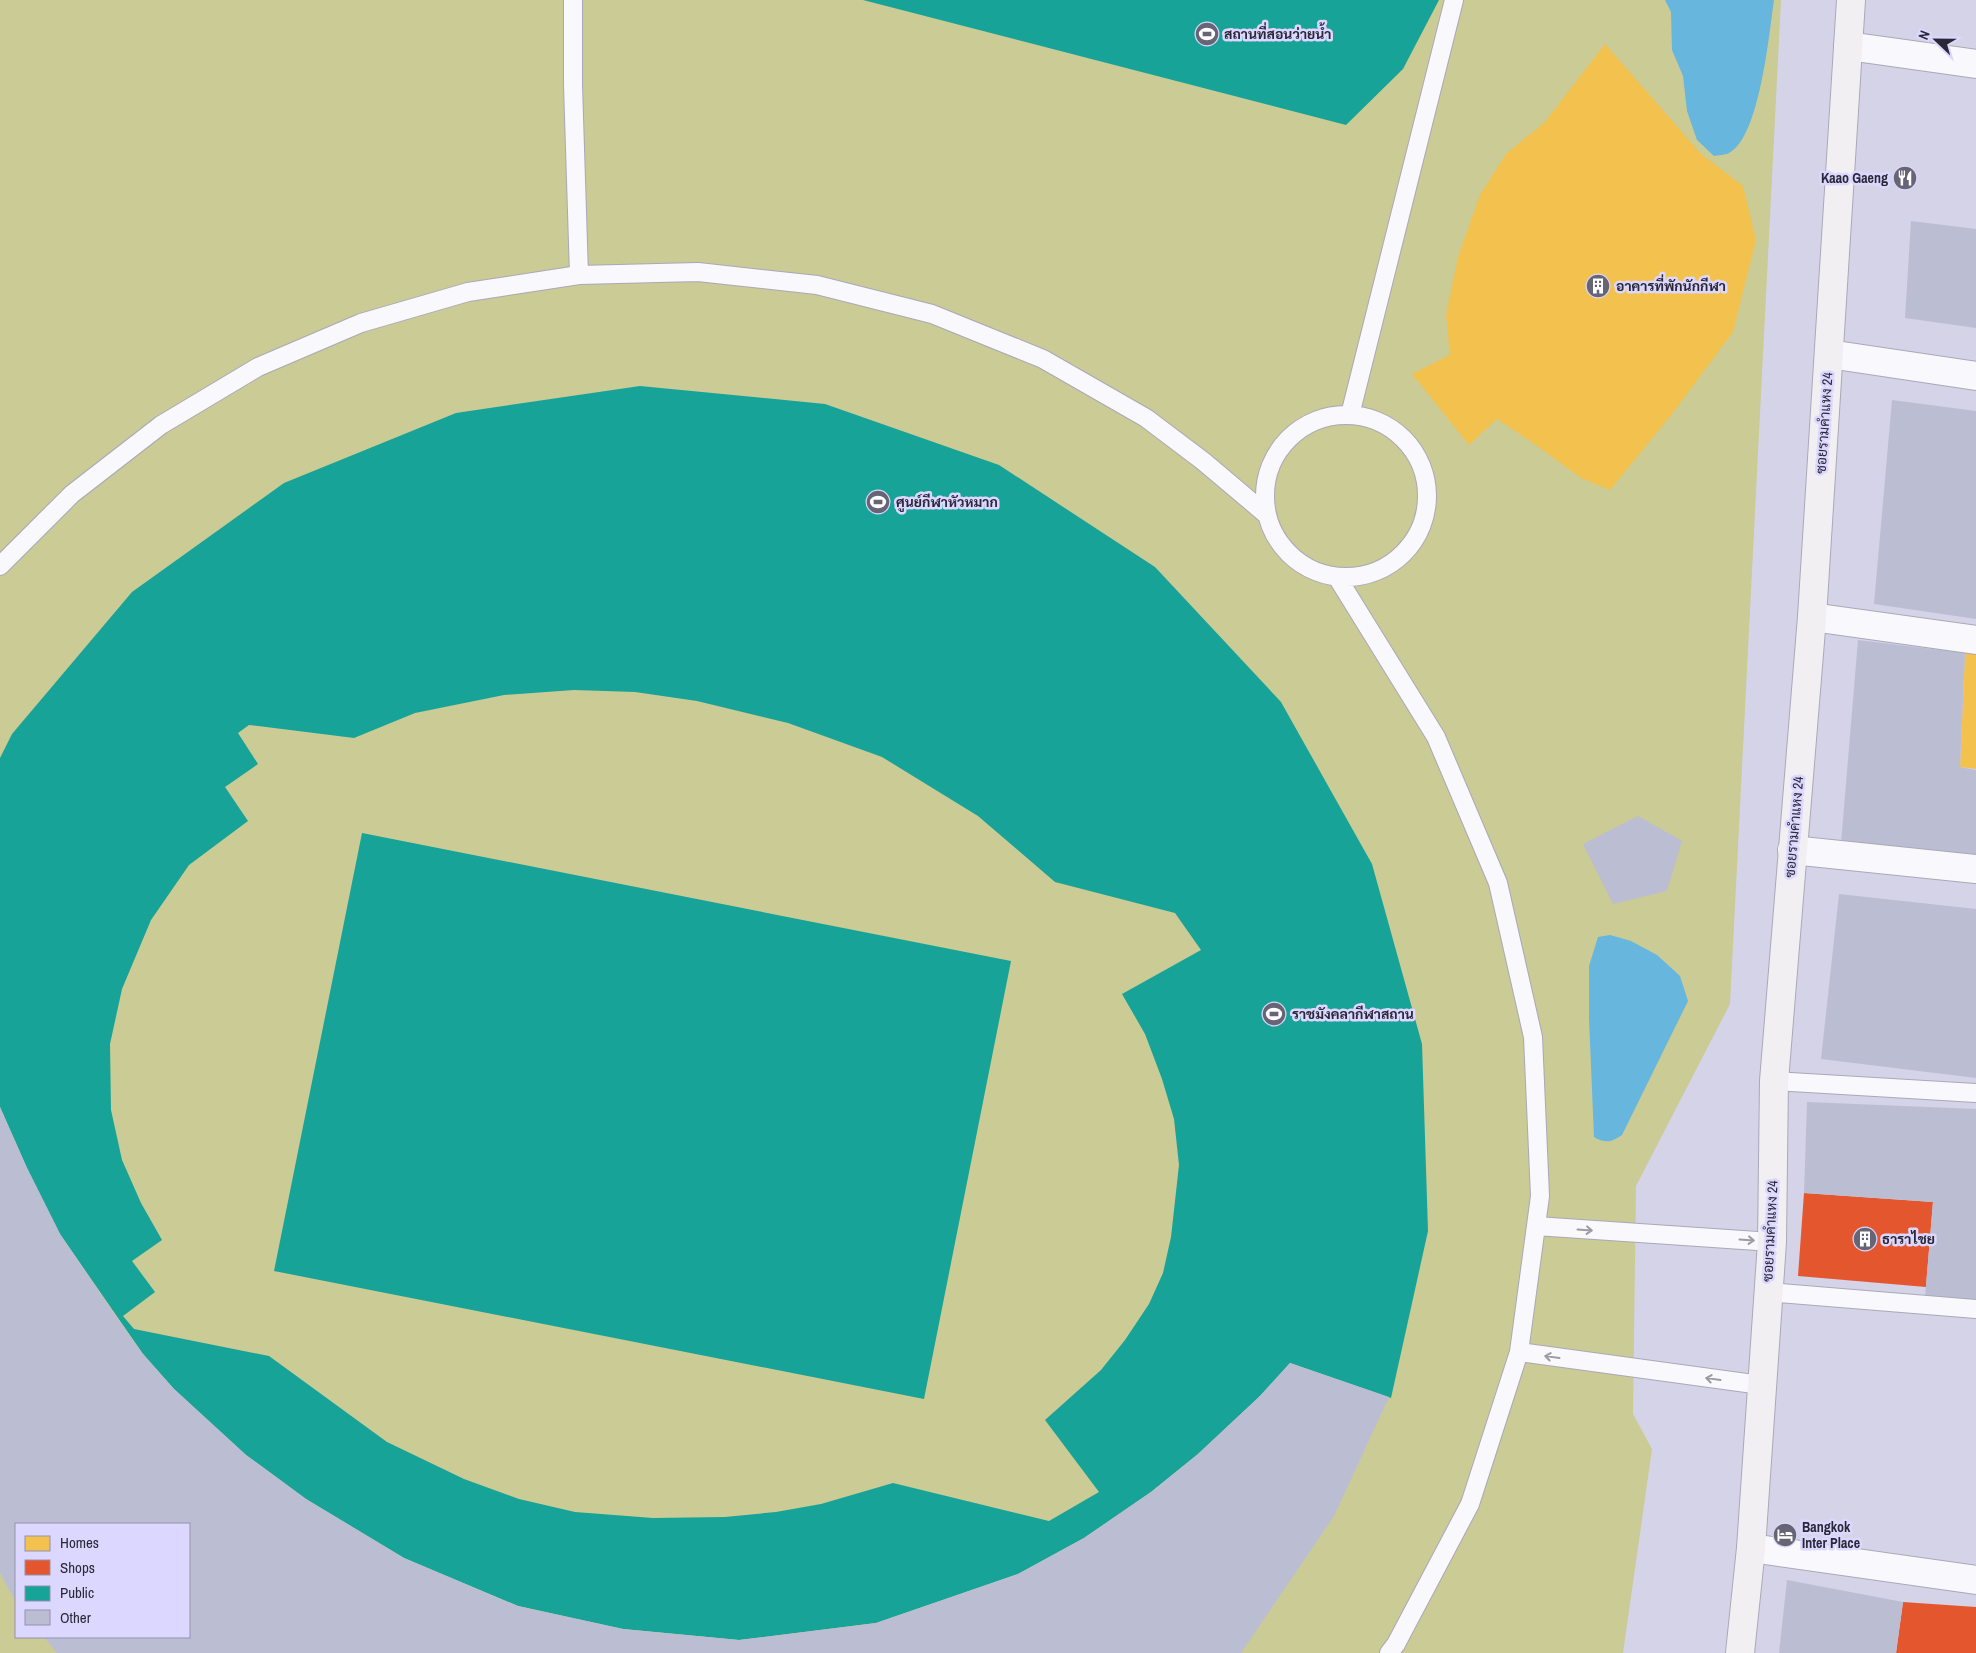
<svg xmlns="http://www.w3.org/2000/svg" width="1976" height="1653" font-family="'Archivo Narrow',Sarabun,sans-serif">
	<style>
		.green { fill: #cacb95; fill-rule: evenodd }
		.water { fill: #66b6de }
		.homes { fill: #f2c14e }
		.shops { fill: #e4572e }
		.public { fill: #17a398; fill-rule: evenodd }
		.building { fill: #bbbed2 }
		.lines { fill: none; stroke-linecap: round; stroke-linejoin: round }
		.service-casing { stroke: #aaa8b8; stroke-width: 20 }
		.minor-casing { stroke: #aaa8b8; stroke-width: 30 }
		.secondary-casing { stroke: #aaa8b8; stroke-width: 30 }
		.service { stroke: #f9f8fc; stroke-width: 18 }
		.minor { stroke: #f9f8fc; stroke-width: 28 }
		.secondary { stroke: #f2eff3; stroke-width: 28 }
		.oneway { stroke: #9c9aa3 }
		.labels { text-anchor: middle; stroke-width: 5; stroke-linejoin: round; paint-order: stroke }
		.poi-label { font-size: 14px; font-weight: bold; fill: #2a2837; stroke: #dcd7fe; text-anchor: start }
		.street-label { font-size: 14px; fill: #2a2837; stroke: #dcd7fe }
	</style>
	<rect width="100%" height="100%" fill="#d5d3e8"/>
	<!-- green -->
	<path class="green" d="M0,0H1781L1730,1004L1636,1186L1633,1414L1652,1449L1623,1653H0ZM16,1524H189V1637H16Z"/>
	<!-- water -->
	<path class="water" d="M1665,0H1774C1769,33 1760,137 1729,153C1725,155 1718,155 1714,156L1697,140L1687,111L1683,76L1672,50L1671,12Z
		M1610,935L1631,941L1657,955L1680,976L1688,1001L1622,1135C1611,1142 1606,1144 1594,1137L1589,1018V966L1598,937Z"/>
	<!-- homes -->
	<path class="homes" d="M1605,44L1701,154L1743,186L1756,240L1733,332L1672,414L1610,490L1581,478L1536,445L1497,419L1469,445L1412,374L1450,355L1446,315L1458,257L1480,195L1506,154L1545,122Z
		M1965,653L1976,654V769L1960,767Z"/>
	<!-- shops -->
	<path class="shops" d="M1804,1193L1933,1202L1926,1287L1798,1276Z
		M1903,1602L1976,1607V1653H1896Z"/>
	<!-- public -->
	<path class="public" d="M863,0H1439L1403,69L1346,125Z
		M640,386L825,404L999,465L1155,567L1281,702L1372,864L1422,1044L1428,1231L1391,1398L1290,1363L1260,1396L1198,1454L1151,1492L1084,1538L1018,1574L876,1623L739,1640L623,1629L518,1606L404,1558L306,1499L246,1455L174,1389L143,1354L60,1234L27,1168L0,1107V758L12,734L132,592L284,483L456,413ZM574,690L635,692L697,701L788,723L882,757L978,816L1055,882L1175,913L1201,950L1122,994L1145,1034L1162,1079L1174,1119L1179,1165L1171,1237L1163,1273L1149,1304L1125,1340L1101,1370L1045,1420L1099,1492L1049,1521L893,1483L821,1504L776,1512L725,1517L653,1518L575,1512L519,1499L464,1479L387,1442L269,1356L134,1329L123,1316L155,1292L132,1261L162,1240L141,1203L122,1160L111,1110L110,1044L122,989L151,920L189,865L248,821L225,787L258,764L238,733L249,725L354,738L415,713L504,695Z
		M362,833L1011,961L924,1399L274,1271Z"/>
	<!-- building -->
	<path class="building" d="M1911,221L1976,229V328L1905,318Z
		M1892,400L1976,411V619L1874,604Z
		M1858,640L1965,653L1960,767L1976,770V857L1841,843Z
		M1638,816L1682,841L1667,891L1613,904L1583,844Z
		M1839,894L1976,909V1078L1821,1059Z
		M1807,1102L1976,1109V1301L1925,1297L1933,1202L1804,1193Z
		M0,1107L27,1168L60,1234L115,1315L143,1354L174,1389L246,1455L306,1499L404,1558L518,1606L623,1629L739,1640L876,1623L1018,1574L1084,1538L1151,1492L1198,1454L1260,1396L1290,1363L1389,1397L1334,1516L1241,1653H57L44,1637H189V1524H16V1602L0,1573Z
		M1787,1580L1903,1602L1896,1653H1779Z"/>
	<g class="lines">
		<!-- service casing -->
		<g class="service-casing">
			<path id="service" d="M573,0V85L579,275
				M1265 496a81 81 0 1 1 162 0a81 81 0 1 1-162 0Z
				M1350,415L1454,0
				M0,566L72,494L161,425L258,367L361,323L468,292L579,275L698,272L817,285L932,314L1043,359L1146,418L1203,461L1267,515
				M1337,577L1436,737L1498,883L1533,1037L1540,1196L1519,1352L1470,1504L1396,1644L1389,1653
				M1774,1081L1976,1093
				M1536,1226L1772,1242
				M1767,1292L1976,1309
				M1519,1352L1761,1385"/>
		</g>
		<!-- minor casing -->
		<g class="minor-casing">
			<path id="minor" d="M1848,46L1976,64
				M1829,354L1976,376
				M1812,617L1976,640
				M1792,850L1976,869
				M1751,1548L1976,1580"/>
		</g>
		<!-- secondary casing -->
		<g class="secondary-casing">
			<path id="secondary" d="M1740,1653L1751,1548L1772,1242L1774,1081L1812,617L1851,0"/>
		</g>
		<!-- service -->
		<use href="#service" class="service"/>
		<!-- minor -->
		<use href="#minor" class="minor"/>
		<!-- secondary -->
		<use href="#secondary" class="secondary"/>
	</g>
	<!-- one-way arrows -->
	<defs><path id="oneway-shaft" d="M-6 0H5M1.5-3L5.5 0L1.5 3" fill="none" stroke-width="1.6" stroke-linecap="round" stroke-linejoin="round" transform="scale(1.25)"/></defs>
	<g class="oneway">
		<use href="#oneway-shaft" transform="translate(1585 1230) rotate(4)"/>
		<use href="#oneway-shaft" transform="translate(1747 1240) rotate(4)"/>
		<use href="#oneway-shaft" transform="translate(1552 1357) rotate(-172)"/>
		<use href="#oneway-shaft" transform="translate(1713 1379) rotate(-172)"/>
	</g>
	<!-- icons -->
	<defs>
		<g id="stadium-disc" transform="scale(1.25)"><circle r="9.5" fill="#666475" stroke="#dcd7fe"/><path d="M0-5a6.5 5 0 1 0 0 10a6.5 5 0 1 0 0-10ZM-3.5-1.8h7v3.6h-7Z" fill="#fff"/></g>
		<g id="restaurant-disc" transform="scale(1.25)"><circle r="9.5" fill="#666475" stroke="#dcd7fe"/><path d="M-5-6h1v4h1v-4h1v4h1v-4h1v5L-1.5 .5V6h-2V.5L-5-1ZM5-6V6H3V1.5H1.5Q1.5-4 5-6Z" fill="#fff"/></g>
		<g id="building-disc" transform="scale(1.25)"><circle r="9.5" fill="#666475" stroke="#dcd7fe"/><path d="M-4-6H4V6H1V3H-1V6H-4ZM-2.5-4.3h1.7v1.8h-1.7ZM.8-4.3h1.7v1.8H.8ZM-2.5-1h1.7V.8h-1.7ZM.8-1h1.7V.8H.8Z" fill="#fff"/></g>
		<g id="hotel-disc" transform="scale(1.25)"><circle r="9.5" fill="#666475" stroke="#dcd7fe"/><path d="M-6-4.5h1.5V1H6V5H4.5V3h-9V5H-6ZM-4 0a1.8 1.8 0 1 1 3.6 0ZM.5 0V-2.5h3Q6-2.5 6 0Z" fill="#fff"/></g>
	</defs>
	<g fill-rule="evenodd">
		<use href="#stadium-disc" x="1207" y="34"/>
		<use href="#restaurant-disc" x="1905" y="178"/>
		<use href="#building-disc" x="1598" y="286"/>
		<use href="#stadium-disc" x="878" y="502"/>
		<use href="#stadium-disc" x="1274" y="1014"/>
		<use href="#building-disc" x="1865" y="1239"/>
		<use href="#hotel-disc" x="1785" y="1535"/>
	</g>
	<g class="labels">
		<!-- poi labels -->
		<g class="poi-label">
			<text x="1224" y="39">สถานที่สอนว่ายน้ำ</text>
			<text x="1888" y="183" text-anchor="end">Kaao Gaeng</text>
			<text x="1616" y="291">อาคารที่พักนักกีฬา</text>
			<text x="896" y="507">ศูนย์กีฬาหัวหมาก</text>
			<text x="1292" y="1019">ราชมังคลากีฬาสถาน</text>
			<text x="1882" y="1244">ธาราไชย</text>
			<text x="1802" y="1532">Bangkok<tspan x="1802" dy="16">Inter Place</tspan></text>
		</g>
		<!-- street labels -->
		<g class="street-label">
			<text transform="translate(1824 423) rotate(-86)" y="5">ซอยรามคำแหง 24</text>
			<text transform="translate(1794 827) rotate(-85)" y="5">ซอยรามคำแหง 24</text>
			<text transform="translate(1770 1231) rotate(-87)" y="5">ซอยรามคำแหง 24</text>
		</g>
	</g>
	<!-- legend -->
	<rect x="15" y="1523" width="175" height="115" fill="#dcd7fe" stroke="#9591ae"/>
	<rect x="25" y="1536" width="25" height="15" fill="#f2c14e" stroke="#9591ae"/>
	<text x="60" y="1548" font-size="15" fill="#2a2837">Homes</text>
	<rect x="25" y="1560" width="25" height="15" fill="#e4572e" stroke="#9591ae"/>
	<text x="60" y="1573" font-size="15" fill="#2a2837">Shops</text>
	<rect x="25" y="1586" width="25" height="15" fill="#17a398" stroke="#9591ae"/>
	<text x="60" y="1598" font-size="15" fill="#2a2837">Public</text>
	<rect x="25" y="1610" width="25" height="15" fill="#bbbed2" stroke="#9591ae"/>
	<text x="60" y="1623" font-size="15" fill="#2a2837">Other</text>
	<!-- north arrow -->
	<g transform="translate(1936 40) rotate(292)" stroke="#dcd7fe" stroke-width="4" paint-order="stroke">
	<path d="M0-4L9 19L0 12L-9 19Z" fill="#2a2837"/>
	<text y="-8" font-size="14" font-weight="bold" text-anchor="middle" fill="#2a2837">N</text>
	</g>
</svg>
